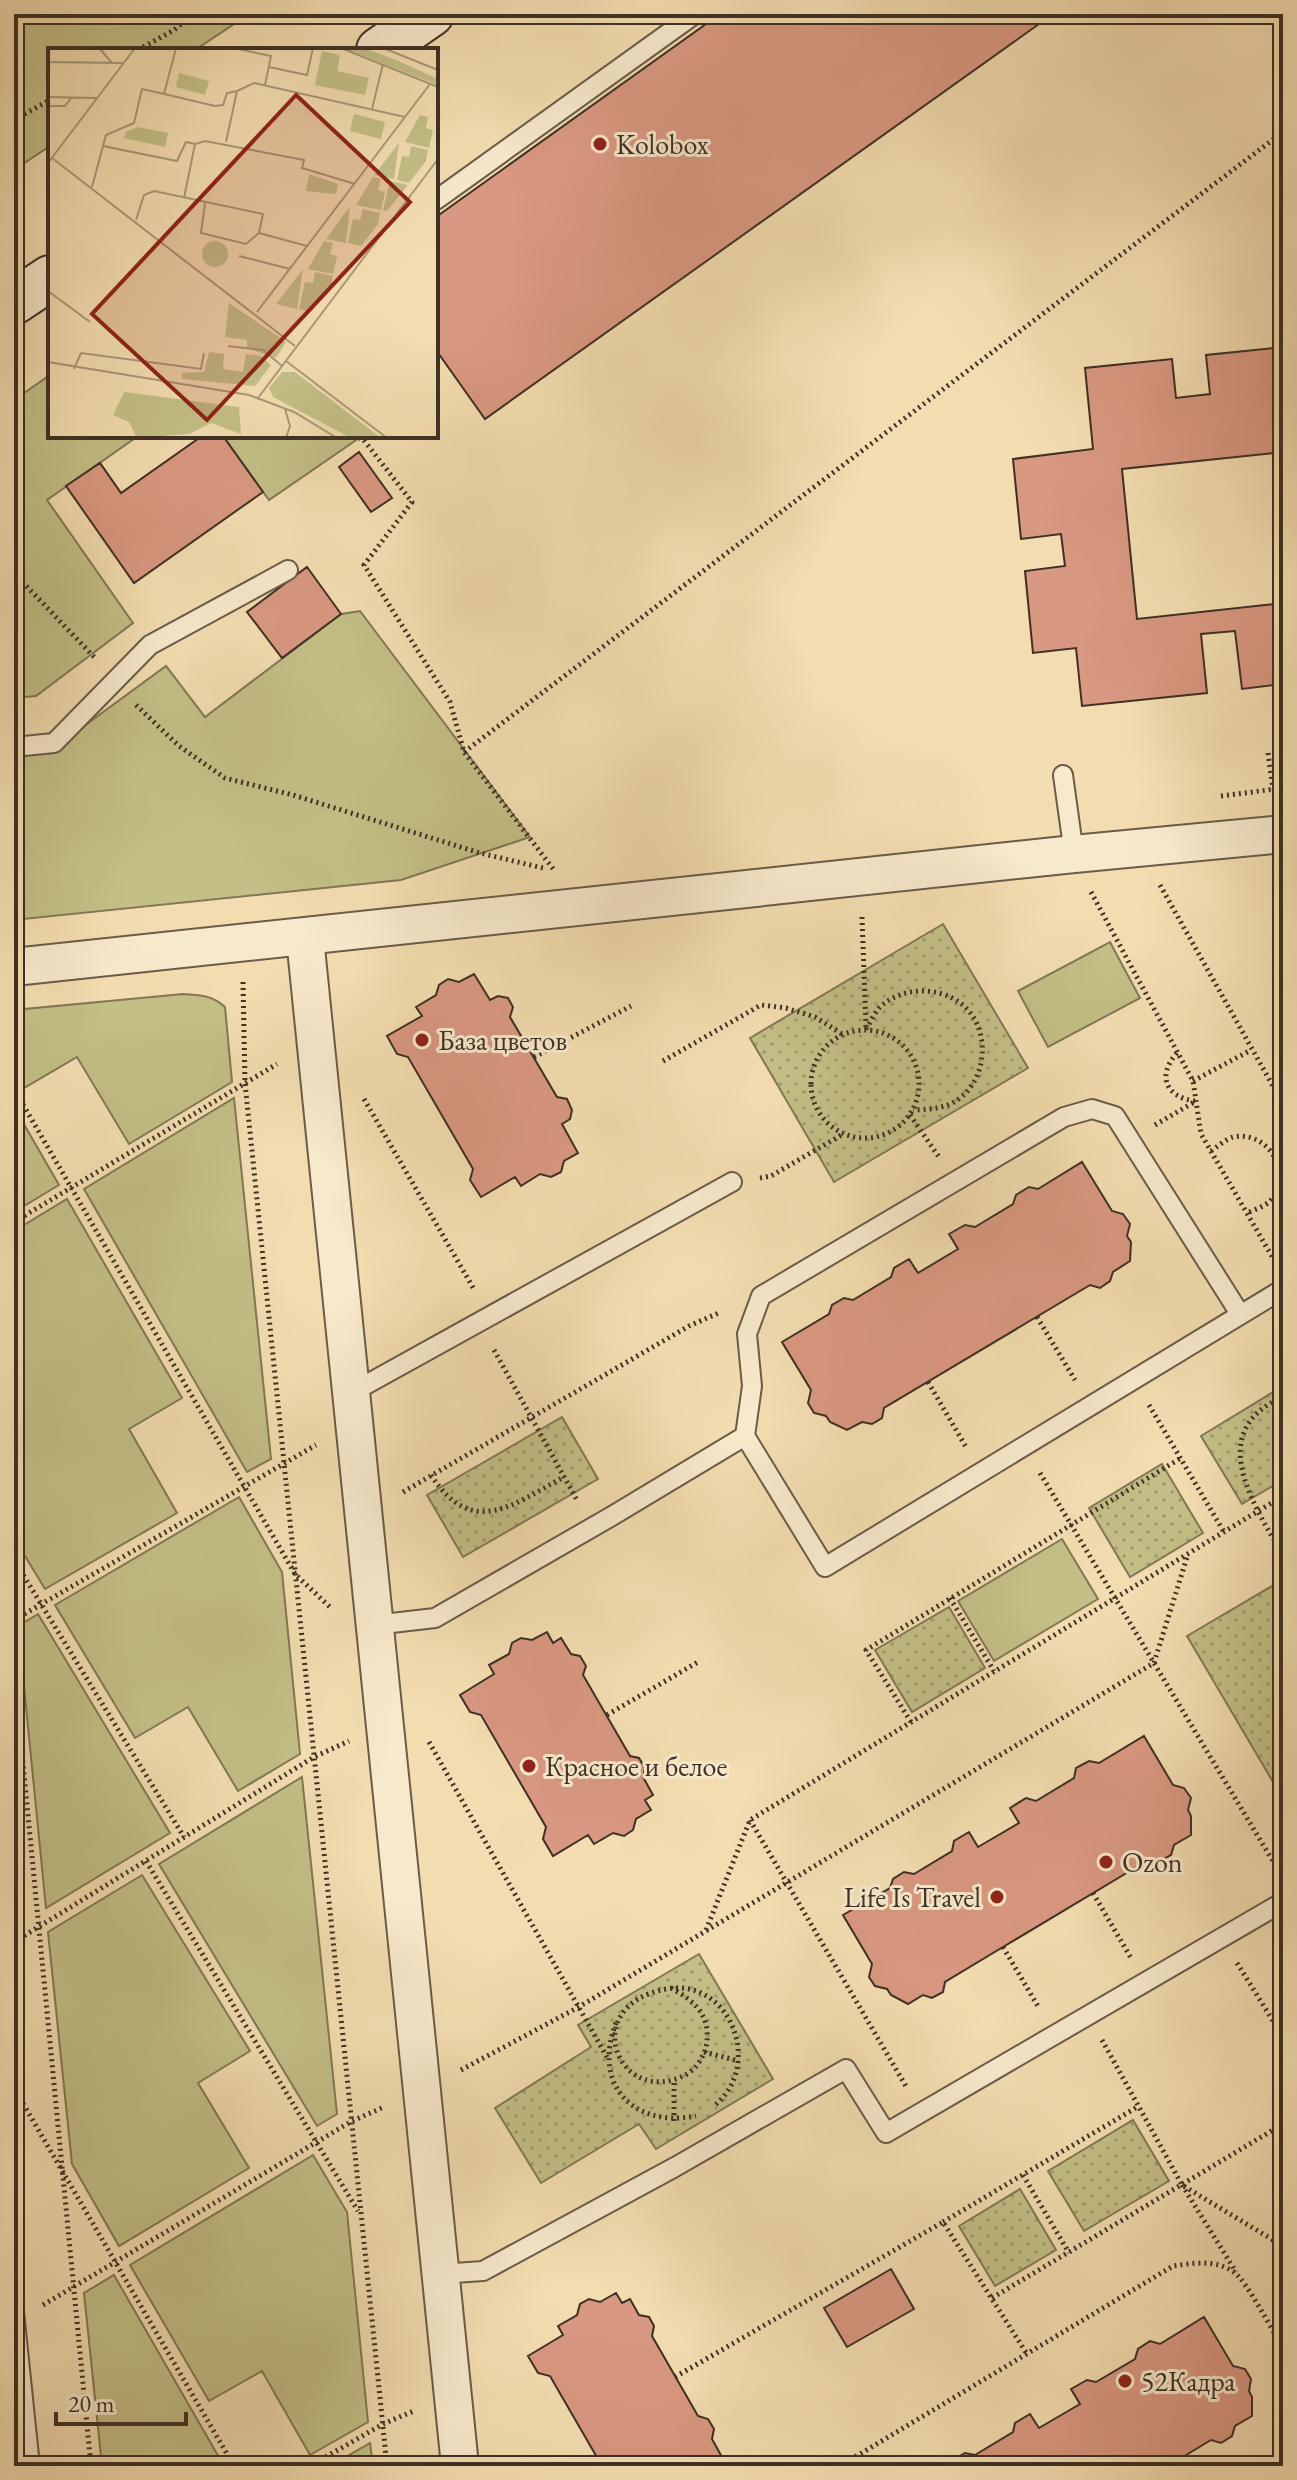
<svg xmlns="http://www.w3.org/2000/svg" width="1297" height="2480" font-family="'EB Garamond',serif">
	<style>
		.green { fill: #c3bf86; stroke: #807856; stroke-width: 2 }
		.park { fill: url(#park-dots); stroke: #807856; stroke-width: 2 }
		.building { fill: #d99881; stroke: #3e3025; stroke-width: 2 }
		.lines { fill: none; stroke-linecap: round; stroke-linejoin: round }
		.service-casing { stroke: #6b5b48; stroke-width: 22 }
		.minor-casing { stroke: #6b5b48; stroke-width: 40 }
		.secondary-casing { stroke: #3e3025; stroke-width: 48 }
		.path { stroke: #3e3025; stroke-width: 5; stroke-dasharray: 2 4; stroke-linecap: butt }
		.service { stroke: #f7e9cc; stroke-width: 18 }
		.minor { stroke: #f7e9cc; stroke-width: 36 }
		.secondary { stroke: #f7e9cc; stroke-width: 44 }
		.poi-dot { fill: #8f2418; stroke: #f7e9cc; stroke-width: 3 }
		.labels { text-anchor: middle; stroke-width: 6; stroke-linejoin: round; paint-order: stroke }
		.poi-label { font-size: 28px; fill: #3e3025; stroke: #f7e9cc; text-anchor: start }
		.inset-road { fill: none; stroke: #ab9878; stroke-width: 2 }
		.view { fill: #8f2418; fill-opacity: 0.15; stroke: #8f2418; stroke-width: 4 }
		.inset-edge { fill: none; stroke: #3e3025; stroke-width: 4 }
	</style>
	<defs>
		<pattern id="park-dots" width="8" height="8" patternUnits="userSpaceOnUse" patternTransform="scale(2)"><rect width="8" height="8" fill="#c3bf86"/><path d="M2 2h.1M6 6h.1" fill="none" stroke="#a09c6d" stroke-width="1.8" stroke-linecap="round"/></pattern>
	</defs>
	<rect width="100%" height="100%" fill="#f3ddb0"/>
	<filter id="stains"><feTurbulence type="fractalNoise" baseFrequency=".0025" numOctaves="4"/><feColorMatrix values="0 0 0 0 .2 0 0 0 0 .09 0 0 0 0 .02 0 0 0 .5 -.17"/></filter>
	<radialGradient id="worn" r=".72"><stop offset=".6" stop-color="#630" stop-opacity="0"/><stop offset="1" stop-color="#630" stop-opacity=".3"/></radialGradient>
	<!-- green -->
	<path class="green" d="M14,14H249L195,50H50V146L14,170Z
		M50,375V436H138L47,500L133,623L36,696L14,698V400Z
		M223,436H362L269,500Z
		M360,611L530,837L401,880L14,920V754L50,751L166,666L205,717L341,614Z
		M1110,942L1140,998L1048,1047L1018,991Z
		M183,994C200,995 212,995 225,1007L232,1082L129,1144L77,1057L24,1088L14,1069V1010Z
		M234,1098L271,1459L247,1472L84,1189Z
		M14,1107L59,1185L14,1212Z
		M67,1199L182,1398L129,1429L177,1513L45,1589L14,1538V1231Z
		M239,1497L282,1572L300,1754L238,1791L188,1707L135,1738L55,1605Z
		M1062,1539L1098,1599L994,1661L958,1601Z
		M38,1614L170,1833L46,1908L18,1626Z
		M302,1777L337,2114L317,2126L159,1864Z
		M142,1875L250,2051L198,2083L249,2168L119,2246L72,2164L48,1932Z
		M313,2155L347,2212L368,2422L310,2455L262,2371L209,2401L130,2265Z
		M114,2275L224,2466H102L84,2293Z
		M370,2443L373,2466H330Z"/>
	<!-- park -->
	<path class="park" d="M943,924L1028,1068L834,1182L750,1038Z
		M1283,1386V1480L1242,1504L1201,1436Z
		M562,1417L598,1479L463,1557L427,1495Z
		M1162,1464L1203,1533L1130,1577L1089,1508Z
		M1272,1586L1283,1605V1783L1276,1787L1187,1636Z
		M949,1607L985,1668L912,1712L875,1650Z
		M699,1954L773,2079L656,2149L639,2124L541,2183L495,2108L591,2047L578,2025Z
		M1133,2120L1169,2181L1084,2231L1048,2171Z
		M1020,2189L1056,2250L995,2286L959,2226Z"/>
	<!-- building -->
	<path class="building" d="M720,14H1053L485,419L436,350V217Z
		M1283,347V538L1274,453L1122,469L1137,619L1283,603V684L1242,689L1235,631L1201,634L1207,693L1082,706L1076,648L1033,653L1025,571L1065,566L1061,534L1021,539L1013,459L1093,449L1085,368L1172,359L1176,398L1210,394L1206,355Z
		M202,436H223L263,492L134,583L66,486L100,463L121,493Z
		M359,452L392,498L371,512L339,467Z
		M307,567L341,614L282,658L247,612Z
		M474,974L490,1000L498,996L508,998L513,1007L510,1017L557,1097L567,1099L572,1110L570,1119L562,1124L578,1153L564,1161L561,1172L551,1177L540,1174L521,1186L515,1177L481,1197L470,1180L473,1169L408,1057L397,1054L387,1036L422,1016L416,1007L436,995L439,985L448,979L459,982Z
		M1082,1162L1112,1211L1123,1214L1130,1224L1127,1236L1131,1242L1130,1261L1113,1272L1110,1281L1100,1288L1090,1285L884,1408L882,1418L872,1424L862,1422L847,1430L830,1422L826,1416L814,1413L808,1403L811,1390L782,1342L829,1314L832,1305L844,1298L853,1300L891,1277L894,1268L909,1259L918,1273L958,1249L949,1234L965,1225L975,1227L1013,1204L1016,1195L1029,1187L1038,1189Z
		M547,1632L553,1643L561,1638L571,1654L580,1656L586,1666L583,1675L630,1756L639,1758L645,1768L643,1777L653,1795L645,1800L651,1810L636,1819L633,1830L624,1836L613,1833L594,1844L588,1835L553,1856L543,1839L546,1827L481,1715L470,1712L460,1695L494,1674L489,1665L509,1654L512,1643L521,1638L532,1640Z
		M1144,1736L1173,1785L1184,1788L1191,1798L1188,1810L1191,1816V1835L1174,1845L1171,1855L1160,1861L1150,1859L1003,1947L945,1982L943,1992L932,1998L923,1995L908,2004L891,1995L887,1989L875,1986L869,1977L872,1964L843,1915L890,1888L893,1879L904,1872L914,1874L952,1851L954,1841L969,1832L978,1847L1019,1823L1010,1808L1026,1798L1036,1801L1074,1778L1076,1768L1089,1761L1099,1763Z
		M891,2269L914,2309L847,2347L824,2308Z
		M616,2293L622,2303L630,2299L639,2315L649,2317L654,2326L652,2336L698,2416L708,2419L714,2429L712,2439L722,2457L714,2461L716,2466H602L550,2376L538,2373L528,2356L563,2335L558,2326L577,2315L580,2304L589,2299L600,2302Z
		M1204,2317L1233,2366L1245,2369L1251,2379L1249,2391L1252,2397V2416L1235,2426L1232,2436L1221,2443L1211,2440L1168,2466H952L953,2460L965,2453L975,2455L1013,2432L1015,2423L1030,2414L1039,2428L1080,2404L1071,2389L1087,2380L1096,2382L1135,2359L1138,2349L1150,2341L1160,2344Z"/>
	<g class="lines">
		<!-- service casing -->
		<g class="service-casing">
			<path id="service" d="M436,200L695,14
				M14,747L54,743L150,645L288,570
				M1063,775L1074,854
				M1240,1314L1115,1116L1092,1109L1064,1117L761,1296L747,1334L752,1386L745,1436L825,1567L1283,1289
				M351,1393L732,1182
				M374,1625L435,1618L612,1516L745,1436
				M439,2274L483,2271L675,2167L846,2069L886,2133L1283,1902
				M14,2312L30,2466"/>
		</g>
		<!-- minor casing -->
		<g class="minor-casing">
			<path id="minor" d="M305,938L460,2466
				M14,967L1074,854L1283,834"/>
		</g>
		<!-- secondary casing -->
		<g class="secondary-casing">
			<path id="secondary" d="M379,50L431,14
				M14,302L50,278"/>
		</g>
		<!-- path -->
		<path class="path" d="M138,50L174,30L193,14
			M14,120L50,100
			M353,436L363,439L412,502L364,565L450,702L464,752L554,870
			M14,573L95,658
			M136,705L179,746L225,778L293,795L480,853L543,868
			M464,752L1283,132
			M1268,753L1273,789
			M1221,796L1283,788
			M1160,885L1283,1104
			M1091,892L1193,1081L1201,1134L1274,1260
			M862,917L866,1027
			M243,982L245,1083L387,2466
			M866,1029C870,1023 874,1014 879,1008C902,985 945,985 968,1010C990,1035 986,1078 960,1098C946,1109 930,1109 913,1110
			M811 1084a54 54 0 1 1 108 0a54 54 0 1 1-108 0Z
			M1177,1053C1157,1075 1165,1097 1195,1101
			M534,1057L631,1006
			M663,1061L761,1005L786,1008L815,1017L842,1034
			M1193,1081L1251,1050
			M14,1089L295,1574L332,1609
			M364,1099L475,1291
			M910,1115L939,1157
			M1155,1125L1196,1101
			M1211,1151C1217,1147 1226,1139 1233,1137C1269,1130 1294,1174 1270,1201C1265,1206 1254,1210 1247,1213
			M760,1178L771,1176L843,1134
			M14,1222L277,1064
			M1037,1317L1075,1380
			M494,1350L578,1502
			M928,1382L966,1447
			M1283,1397C1204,1431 1253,1504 1283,1555
			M1149,1405L1224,1532
			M1040,1473L1280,1873
			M431,1475C473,1540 513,1504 564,1477
			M403,1492L689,1326L721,1312
			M14,1560L184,1837
			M950,1598L994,1671
			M14,1620L316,1445
			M14,1671L91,2466
			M607,1715L698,1662
			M911,1722L866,1650L1181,1458
			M429,1742L608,2059
			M750,1820L907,2088
			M146,1861L358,2211
			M1093,1893L1131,1958
			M706,1930L750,1820L1283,1496
			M14,1942L314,1757L349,1741
			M1003,1947L1039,2008
			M1237,1963L1283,2037
			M671,1988C689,1998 706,2010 707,2032C709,2048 700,2066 687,2074C620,2111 575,2006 666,1989C730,1977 764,2065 715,2105
			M616,2023C592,2085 633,2128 696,2116
			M1102,2040L1182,2185L1283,2246
			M704,2052L739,2061
			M461,2070L577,2008L1154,1663L1188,1554
			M14,2088L234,2466
			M674,2121V2081
			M1023,2175L1069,2253
			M1182,2185L1236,2272
			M943,2222L1139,2106
			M992,2298L1283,2124
			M43,2305L352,2121L384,2107
			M675,2377L943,2222L1027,2354
			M310,2466L383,2424L416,2410
			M840,2466L1173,2266C1193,2263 1217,2259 1235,2273C1246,2281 1274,2333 1283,2348"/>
		<!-- service -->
		<use href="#service" class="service"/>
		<!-- minor -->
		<use href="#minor" class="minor"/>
		<!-- secondary -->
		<use href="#secondary" class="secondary"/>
	</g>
	<!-- markers -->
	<g class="poi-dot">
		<circle cx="600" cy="144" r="8"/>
		<circle cx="422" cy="1040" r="8"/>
		<circle cx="529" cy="1766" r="8"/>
		<circle cx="1106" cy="1862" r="8"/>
		<circle cx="997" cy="1897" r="8"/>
		<circle cx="1125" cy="2381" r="8"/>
	</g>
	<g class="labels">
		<!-- poi labels -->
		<g class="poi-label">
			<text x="616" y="154">Kolobox</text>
			<text x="438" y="1050">База цветов</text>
			<text x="545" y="1776">Красное и белое</text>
			<text x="1122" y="1872">Ozon</text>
			<text x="981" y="1907" text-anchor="end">Life Is Travel</text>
			<text x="1141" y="2391">52Кадра</text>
		</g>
	</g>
	<!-- overview -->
	<g transform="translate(48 48)">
		<rect width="390" height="390" fill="#f3ddb0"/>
		<path d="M296,0H316L348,12L390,31V37ZM274,3L292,7L289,23L321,30L317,47L267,37ZM372,67L380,69L378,80L385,82L381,100L357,94ZM351,95L346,131L326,127ZM363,98L380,102L378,113L361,135L349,132L354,108L361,109ZM325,129L333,131L330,142L337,144L333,162L308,157ZM342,133L360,137L339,163L335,162ZM302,158L298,195L278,191ZM315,161L332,165L330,176L313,198L300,195L305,171L312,172ZM276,193L285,195L282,206L289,208L285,226L260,221ZM255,221L249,261L228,256ZM267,224L285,228L283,237L263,264L251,261L257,234L265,235ZM181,255L238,294L228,310L199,300V292L177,289ZM161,304L176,306L175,321L195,324L198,306L213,308L223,317L207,338L134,331V325L156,324ZM234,324H247L333,390H303L225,349L221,340ZM76,344L191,359L193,386L163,375L141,386L89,390L81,374L65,367Z" fill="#c3bf86"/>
		<path d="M131,25L161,33L157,47L128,39ZM306,66L337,74L333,91L302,83ZM90,79L120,85L117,99L76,90L78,84ZM261,126L290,136L288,146L258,143ZM154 206a13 13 0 1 1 26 0a13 13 0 1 1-26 0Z" fill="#c3bf86"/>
		<path class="inset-road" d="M128,0L116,46L167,58L175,57L179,45L189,43M185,0L223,8L217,37M293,0L390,39M335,0L390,22M0,1H52L64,15M1,1L0,14L75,15M221,19L259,27L265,0M0,49L48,50M0,58H17L24,49M324,61L335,16M178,94L189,43L206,35L357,69M55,98L129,113L138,94L147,96M4,110L247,298M0,115L87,0M44,139L58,87L86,75L94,41L116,46M136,150L147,96L157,93L256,112L254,120L307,136M88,172L96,147L106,143L215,166L211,185L198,196L153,185L157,155M211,185L259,198M191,208L242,221M0,243L42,274M209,264L382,36M180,298L215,302L234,318M238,313L339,390M0,314L201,347L246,364L289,390M26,321L33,305L153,321L156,305M210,350L390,111M237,361L242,378L238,390"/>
		<path class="view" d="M248,47L362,154L159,372L44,266Z"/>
		<rect width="390" height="390" class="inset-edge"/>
	</g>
	<!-- margin -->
	<rect width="1297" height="2480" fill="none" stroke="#f3ddb0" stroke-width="48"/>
	<rect x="16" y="16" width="1265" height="2448" fill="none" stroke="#3e3025" stroke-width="4"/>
	<rect x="24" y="24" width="1249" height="2432" fill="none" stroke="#3e3025" stroke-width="2"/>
	<!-- scale -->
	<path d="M56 2412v12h130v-12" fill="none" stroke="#3e3025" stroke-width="4"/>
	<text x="68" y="2412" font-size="24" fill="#3e3025" stroke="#f7e9cc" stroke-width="6" paint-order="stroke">20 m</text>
	<rect width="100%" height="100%" filter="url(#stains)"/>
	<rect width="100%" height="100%" fill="url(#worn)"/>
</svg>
